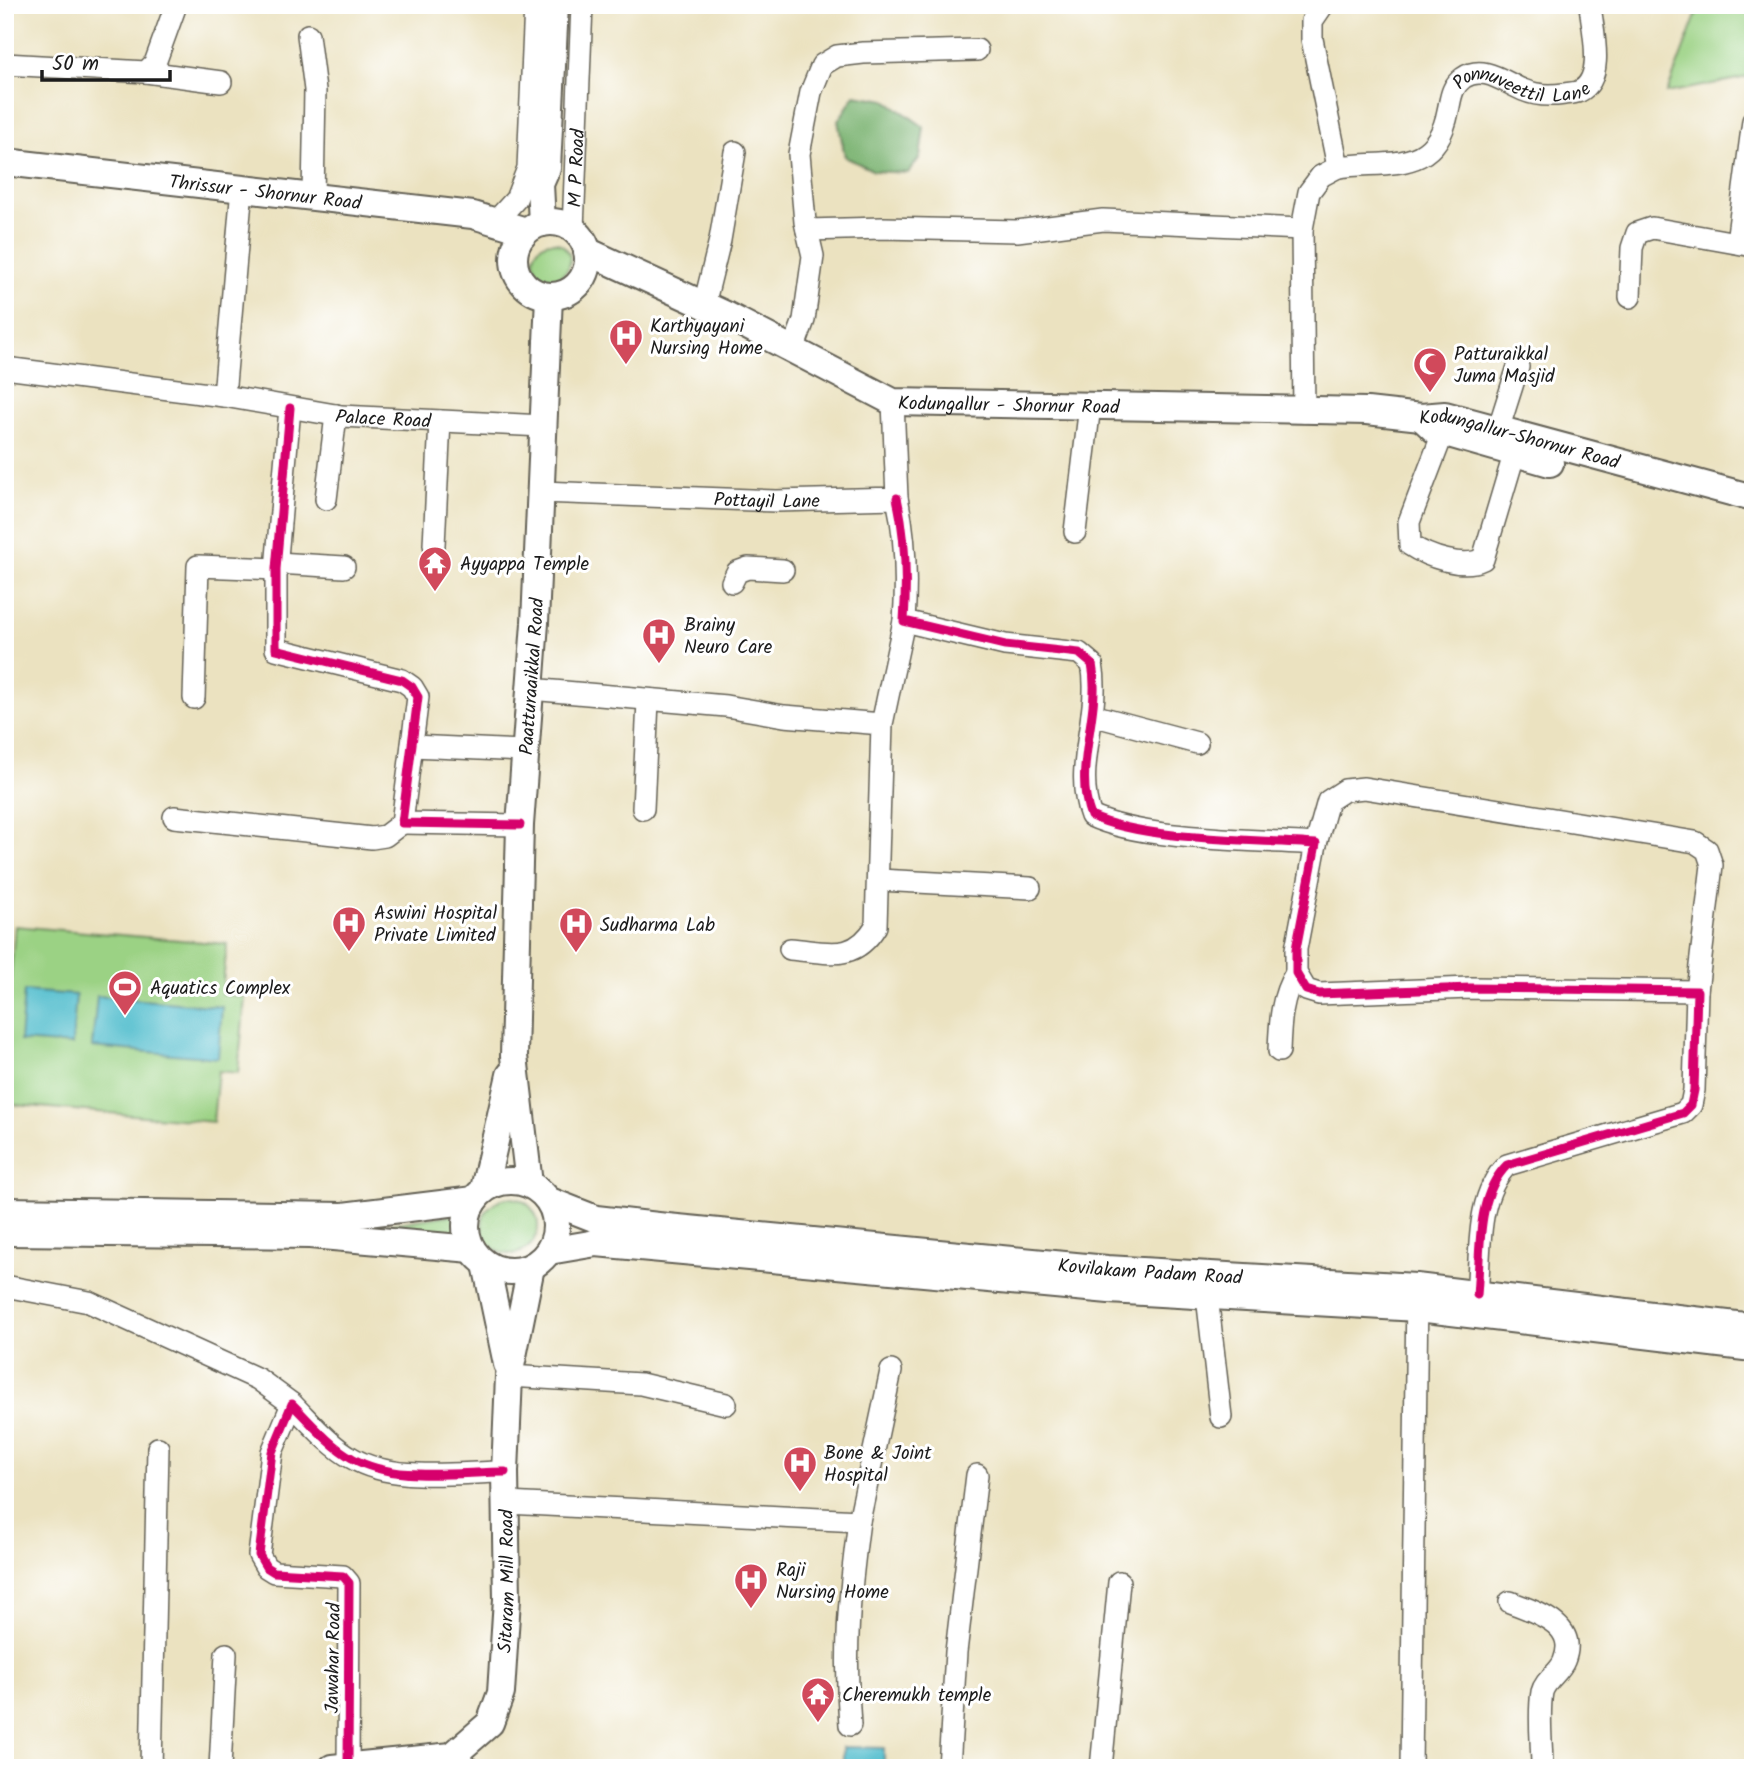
<svg xmlns="http://www.w3.org/2000/svg" width="1758" height="1773" font-family="Kalam,sans-serif">
	<style>
		.green { fill: #9bd284; stroke: #5c7750; stroke-width: 2 }
		.forest { fill: #7cb472; stroke: #4c6847; stroke-width: 2 }
		.water { fill: #53bece; stroke: #386d75; stroke-width: 2 }
		.lines { fill: none; stroke-linecap: round; stroke-linejoin: round }
		.minor-casing { stroke: #646155; stroke-width: 24 }
		.major-casing { stroke: #646155; stroke-width: 30 }
		.minor { stroke: #fff; stroke-width: 21 }
		.major { stroke: #fff; stroke-width: 26 }
		.cycleway-casing { stroke: #fff; stroke-width: 13 }
		.cycleway { stroke: #d6006c; stroke-width: 9 }
		.labels { text-anchor: middle; stroke-width: 6; stroke-linejoin: round; paint-order: stroke }
		.street-label { font-size: 19px; fill: #1c1c1c; stroke: #fff }
		.poi-label { font-size: 19px; fill: #1c1c1c; stroke: #fff; text-anchor: start }
	</style>
	<rect width="100%" height="100%" fill="#fff"/>
	<filter id="ink" filterUnits="userSpaceOnUse"><feTurbulence type="fractalNoise" baseFrequency=".0143" numOctaves="2"/><feDisplacementMap in="SourceGraphic" scale="14" xChannelSelector="R" yChannelSelector="G"/><feConvolveMatrix kernelMatrix="1 2 1 2 8 2 1 2 1" color-interpolation-filters="sRGB"/></filter>
	<filter id="wash" filterUnits="userSpaceOnUse"><feTurbulence type="fractalNoise" baseFrequency=".00686" numOctaves="4" result="noise"/><feDisplacementMap in="SourceGraphic" scale="28" xChannelSelector="R" yChannelSelector="G"/><feGaussianBlur stdDeviation="1.57" result="paint"/><feColorMatrix in="noise" values="0 0 0 0 0 0 0 0 0 0 0 0 0 0 0 0 0 1.4 0 .05"/><feComposite in="paint" operator="in"/></filter>
	<g filter="url(#wash)">
		<rect width="100%" height="100%" fill="#ebe2c0"/>
		<!-- green -->
		<path class="green" d="M1700,5H1753V76L1667,93Z
			M534 260a18 18 0 1 1 36 0a18 18 0 1 1-36 0Z
			M15,926L227,944L222,994L245,997L238,1073L218,1071L213,1122L5,1104V1037Z
			M482 1226a28 28 0 1 1 56 0a28 28 0 1 1-56 0Z
			M456,1214L455,1237L378,1226Z"/>
		<!-- forest -->
		<path class="forest" d="M855,95L886,100L924,127L920,157L908,173L874,171L845,157L838,121Z"/>
		<!-- water -->
		<path class="water" d="M24,991L76,995L72,1045L20,1041Z
			M97,996L222,1007L218,1058L92,1047Z
			M843,1747L884,1748V1768H843Z"/>
	</g>
	<g filter="url(#ink)">
		<g class="lines">
			<!-- minor casing -->
			<g class="minor-casing">
				<g id="minor">
					<path d="M308,35L315,90L313,196"/>
					<path d="M5,64L146,72L155,63L176,5"/>
					<path d="M146,72L221,82"/>
					<path id="s1" d="M1338,167C1389,160 1436,175 1448,111C1451,98 1451,87 1463,78C1483,64 1504,82 1523,90C1537,96 1550,96 1564,94C1569,93 1577,93 1580,91C1606,78 1592,28 1590,5"/>
					<path d="M494,223L516,199L528,168L535,5"/>
					<path id="s2" d="M573,229L582,5"/>
					<path d="M807,230L883,228L1017,231L1103,220L1302,229"/>
					<path d="M1737,242L1753,121"/>
					<path d="M1630,297L1632,248L1637,233L1652,228L1753,246"/>
					<path d="M704,305L720,240L735,152"/>
					<path d="M793,350L804,320L813,256L805,222L799,154L811,92L822,65L837,56L863,53L977,50"/>
					<path d="M5,368L224,396L242,188"/>
					<path id="s3" d="M224,396L341,416L543,426"/>
					<path d="M290,408L276,569V649L402,680L412,687L418,697L402,823L520,825"/>
					<path d="M1304,412L1302,229L1309,192L1321,176L1338,167L1312,39V21L1323,5"/>
					<path d="M1498,430L1518,367"/>
					<path d="M1443,433L1409,522L1410,545C1428,557 1463,569 1483,559L1514,455"/>
					<path id="s4" d="M541,492L776,501L897,498L893,402"/>
					<path d="M897,498C906,539 907,579 904,621L1005,645L1079,653L1092,664C1102,714 1072,767 1091,816C1145,841 1253,839 1316,844L1296,949V973L1306,990L1319,994L1470,988L1697,991L1694,1090L1691,1105L1683,1113L1507,1165C1475,1197 1481,1253 1477,1295"/>
					<path d="M326,499L336,415"/>
					<path d="M1075,532L1090,405"/>
					<path d="M434,545L440,421"/>
					<path d="M277,563L344,567"/>
					<path d="M732,582L737,572L748,568L783,570"/>
					<path d="M530,689L726,706L784,716L882,724"/>
					<path d="M194,698L198,566L276,569"/>
					<path d="M1092,715L1197,743"/>
					<path d="M412,746L525,751"/>
					<path d="M643,809L648,701"/>
					<path d="M174,817L372,838L385,836L402,823"/>
					<path d="M1316,844L1328,801L1345,790L1364,788L1695,842L1707,850L1712,865L1697,991"/>
					<path d="M879,880L1030,888"/>
					<path d="M790,949C828,952 854,963 876,926L882,724L904,621"/>
					<path d="M1279,1051C1280,1023 1281,996 1296,973"/>
					<path d="M5,1286L89,1302L258,1379L292,1404"/>
					<path d="M1207,1296L1221,1417"/>
					<path d="M509,1376L641,1384L726,1404"/>
					<path d="M507,1503L859,1521L891,1371"/>
					<path d="M1510,1602C1535,1612 1579,1624 1564,1661C1560,1672 1545,1680 1542,1692C1538,1715 1542,1744 1542,1768"/>
					<path d="M850,1725C844,1650 849,1596 859,1521"/>
					<path d="M452,1756L469,1768"/>
					<path d="M151,1768L158,1448"/>
					<path d="M220,1768L226,1654"/>
					<path d="M348,1768L349,1583L343,1576L274,1572L266,1567L259,1555L272,1452L292,1404C310,1422 330,1446 352,1458C394,1483 458,1472 505,1472"/>
					<path d="M949,1768L956,1652L977,1475"/>
					<path d="M1101,1768L1119,1582"/>
					<path d="M1411,1768L1417,1293"/>
				</g>
			</g>
			<!-- major casing -->
			<g class="major-casing">
				<g id="major">
					<path id="s5" d="M5,162L473,215L526,231"/>
					<circle cx="551" cy="259" r="37"/>
					<path d="M542,223L540,184L547,168L555,5"/>
					<path id="s6" d="M587,251L726,315L893,402L1367,411L1421,417L1445,415L1753,498"/>
					<path d="M1421,417L1435,430L1550,463"/>
					<circle cx="511" cy="1226" r="45"/>
					<path id="s7" d="M529,1184L514,1056L520,825L535,623L549,296"/>
					<path d="M484,1189L510,1075"/>
					<path id="s8" d="M550,1201L596,1219L667,1227L1107,1269L1416,1287L1753,1327"/>
					<path d="M5,1211L343,1216L474,1200"/>
					<path d="M5,1232L310,1235L472,1249"/>
					<path d="M549,1251L596,1243L1109,1290L1418,1308L1753,1348"/>
					<path d="M486,1264L507,1364"/>
					<path id="s9" d="M332,1768L452,1756L490,1723L501,1693L507,1599L505,1472L509,1376L531,1267"/>
				</g>
			</g>
			<!-- minor -->
			<use href="#minor" class="minor"/>
			<!-- major -->
			<use href="#major" class="major"/>
			<!-- cycleway casing -->
			<g class="cycleway-casing">
				<path id="cycleway" d="M290,408L276,569V649L402,680L412,687L418,697L402,823L520,825
					M897,498C906,539 907,579 904,621L1005,645L1079,653L1092,664C1102,714 1072,767 1091,816C1145,841 1253,839 1316,844L1296,949V973L1306,990L1319,994L1470,988L1697,991L1694,1090L1691,1105L1683,1113L1507,1165C1475,1197 1481,1253 1477,1295
					M348,1768L349,1583L343,1576L274,1572L266,1567L259,1555L272,1452L292,1404C310,1422 330,1446 352,1458C394,1483 458,1472 505,1472"/>
			</g>
			<!-- cycleway -->
			<use href="#cycleway" class="cycleway"/>
		</g>
	</g>
	<!-- icons -->
	<defs>
		<g id="hospital-pin" transform="scale(1.75)"><path d="M0 17L-7.5 6A9.5 9.5 0 1 1 7.5 6Z" fill="#d1495b" stroke="#fff"/><path d="M-5-5h3v3.5h4V-5h3V5h-3V1.5h-4V5h-3Z" fill="#fff"/></g>
		<g id="mosque-pin" transform="scale(1.75)"><path d="M0 17L-7.5 6A9.5 9.5 0 1 1 7.5 6Z" fill="#d1495b" stroke="#fff"/><path d="M3.5-4.9A6 6 0 1 0 3.5 4.9A5 5 0 1 1 3.5-4.9Z" fill="#fff"/></g>
		<g id="temple-pin" transform="scale(1.75)"><path d="M0 17L-7.5 6A9.5 9.5 0 1 1 7.5 6Z" fill="#d1495b" stroke="#fff"/><path d="M0-6L5-2H3V0L6.5 2.5H4V6H1.5V3h-3V6H-4V2.5H-6.5L-3 0V-2H-5Z" fill="#fff"/></g>
		<g id="stadium-pin" transform="scale(1.75)"><path d="M0 17L-7.5 6A9.5 9.5 0 1 1 7.5 6Z" fill="#d1495b" stroke="#fff"/><path d="M0-5a6.5 5 0 1 0 0 10a6.5 5 0 1 0 0-10ZM-3.5-1.8h7v3.6h-7Z" fill="#fff"/></g>
	</defs>
	<g fill-rule="evenodd">
		<use href="#hospital-pin" x="626" y="336"/>
		<use href="#mosque-pin" x="1430" y="364"/>
		<use href="#temple-pin" x="435" y="563"/>
		<use href="#hospital-pin" x="659" y="635"/>
		<use href="#hospital-pin" x="349" y="923"/>
		<use href="#hospital-pin" x="576" y="924"/>
		<use href="#stadium-pin" x="125" y="987"/>
		<use href="#hospital-pin" x="800" y="1463"/>
		<use href="#hospital-pin" x="751" y="1580"/>
		<use href="#temple-pin" x="818" y="1694"/>
	</g>
	<g class="labels">
		<!-- street labels -->
		<g class="street-label">
			<text dy="7" stroke="none"><textPath href="#s1" startOffset="236">Ponnuveettil Lane</textPath></text>
			<text dy="7" stroke="none"><textPath href="#s2" startOffset="61">M P Road</textPath></text>
			<text dy="7" stroke="none"><textPath href="#s5" startOffset="262">Thrissur - Shornur Road</textPath></text>
			<text dy="7" stroke="none"><textPath href="#s6" startOffset="457">Kodungallur - Shornur Road</textPath></text>
			<text dy="7" stroke="none"><textPath href="#s3" startOffset="161">Palace Road</textPath></text>
			<text dy="7" stroke="none"><textPath href="#s6" startOffset="971">Kodungallur-Shornur Road</textPath></text>
			<text dy="7" stroke="none"><textPath href="#s4" startOffset="226">Pottayil Lane</textPath></text>
			<text dy="7" stroke="none"><textPath href="#s7" startOffset="509">Paatturaaikkal Road</textPath></text>
			<text dy="7" stroke="none"><textPath href="#s8" startOffset="606">Kovilakam Padam Road</textPath></text>
			<text dy="7" stroke="none"><textPath href="#s9" startOffset="315">Sitaram Mill Road</textPath></text>
			<text transform="translate(332 1658) rotate(-89)" y="7">Jawahar Road</text>
		</g>
		<!-- poi labels -->
		<g class="poi-label">
			<text x="650" y="332">Karthyayani<tspan x="650" dy="22">Nursing Home</tspan></text>
			<text x="1454" y="360">Patturaikkal<tspan x="1454" dy="22">Juma Masjid</tspan></text>
			<text x="460" y="570">Ayyappa Temple</text>
			<text x="684" y="631">Brainy<tspan x="684" dy="22">Neuro Care</tspan></text>
			<text x="374" y="919">Aswini Hospital<tspan x="374" dy="22">Private Limited</tspan></text>
			<text x="600" y="931">Sudharma Lab</text>
			<text x="150" y="994">Aquatics Complex</text>
			<text x="824" y="1459">Bone &amp; Joint<tspan x="824" dy="22">Hospital</tspan></text>
			<text x="776" y="1576">Raji<tspan x="776" dy="22">Nursing Home</tspan></text>
			<text x="842" y="1701">Cheremukh temple</text>
		</g>
	</g>
	<!-- margin -->
	<rect width="1758" height="1773" fill="none" stroke="#fff" stroke-width="28"/>
	<!-- scale -->
	<path d="M42 70v10h128v-10" fill="none" stroke="#1c1c1c" stroke-width="3.5"/>
	<text x="52" y="70" font-size="21" fill="#1c1c1c" stroke="#ffffff" stroke-width="5" paint-order="stroke">50 m</text>
</svg>
